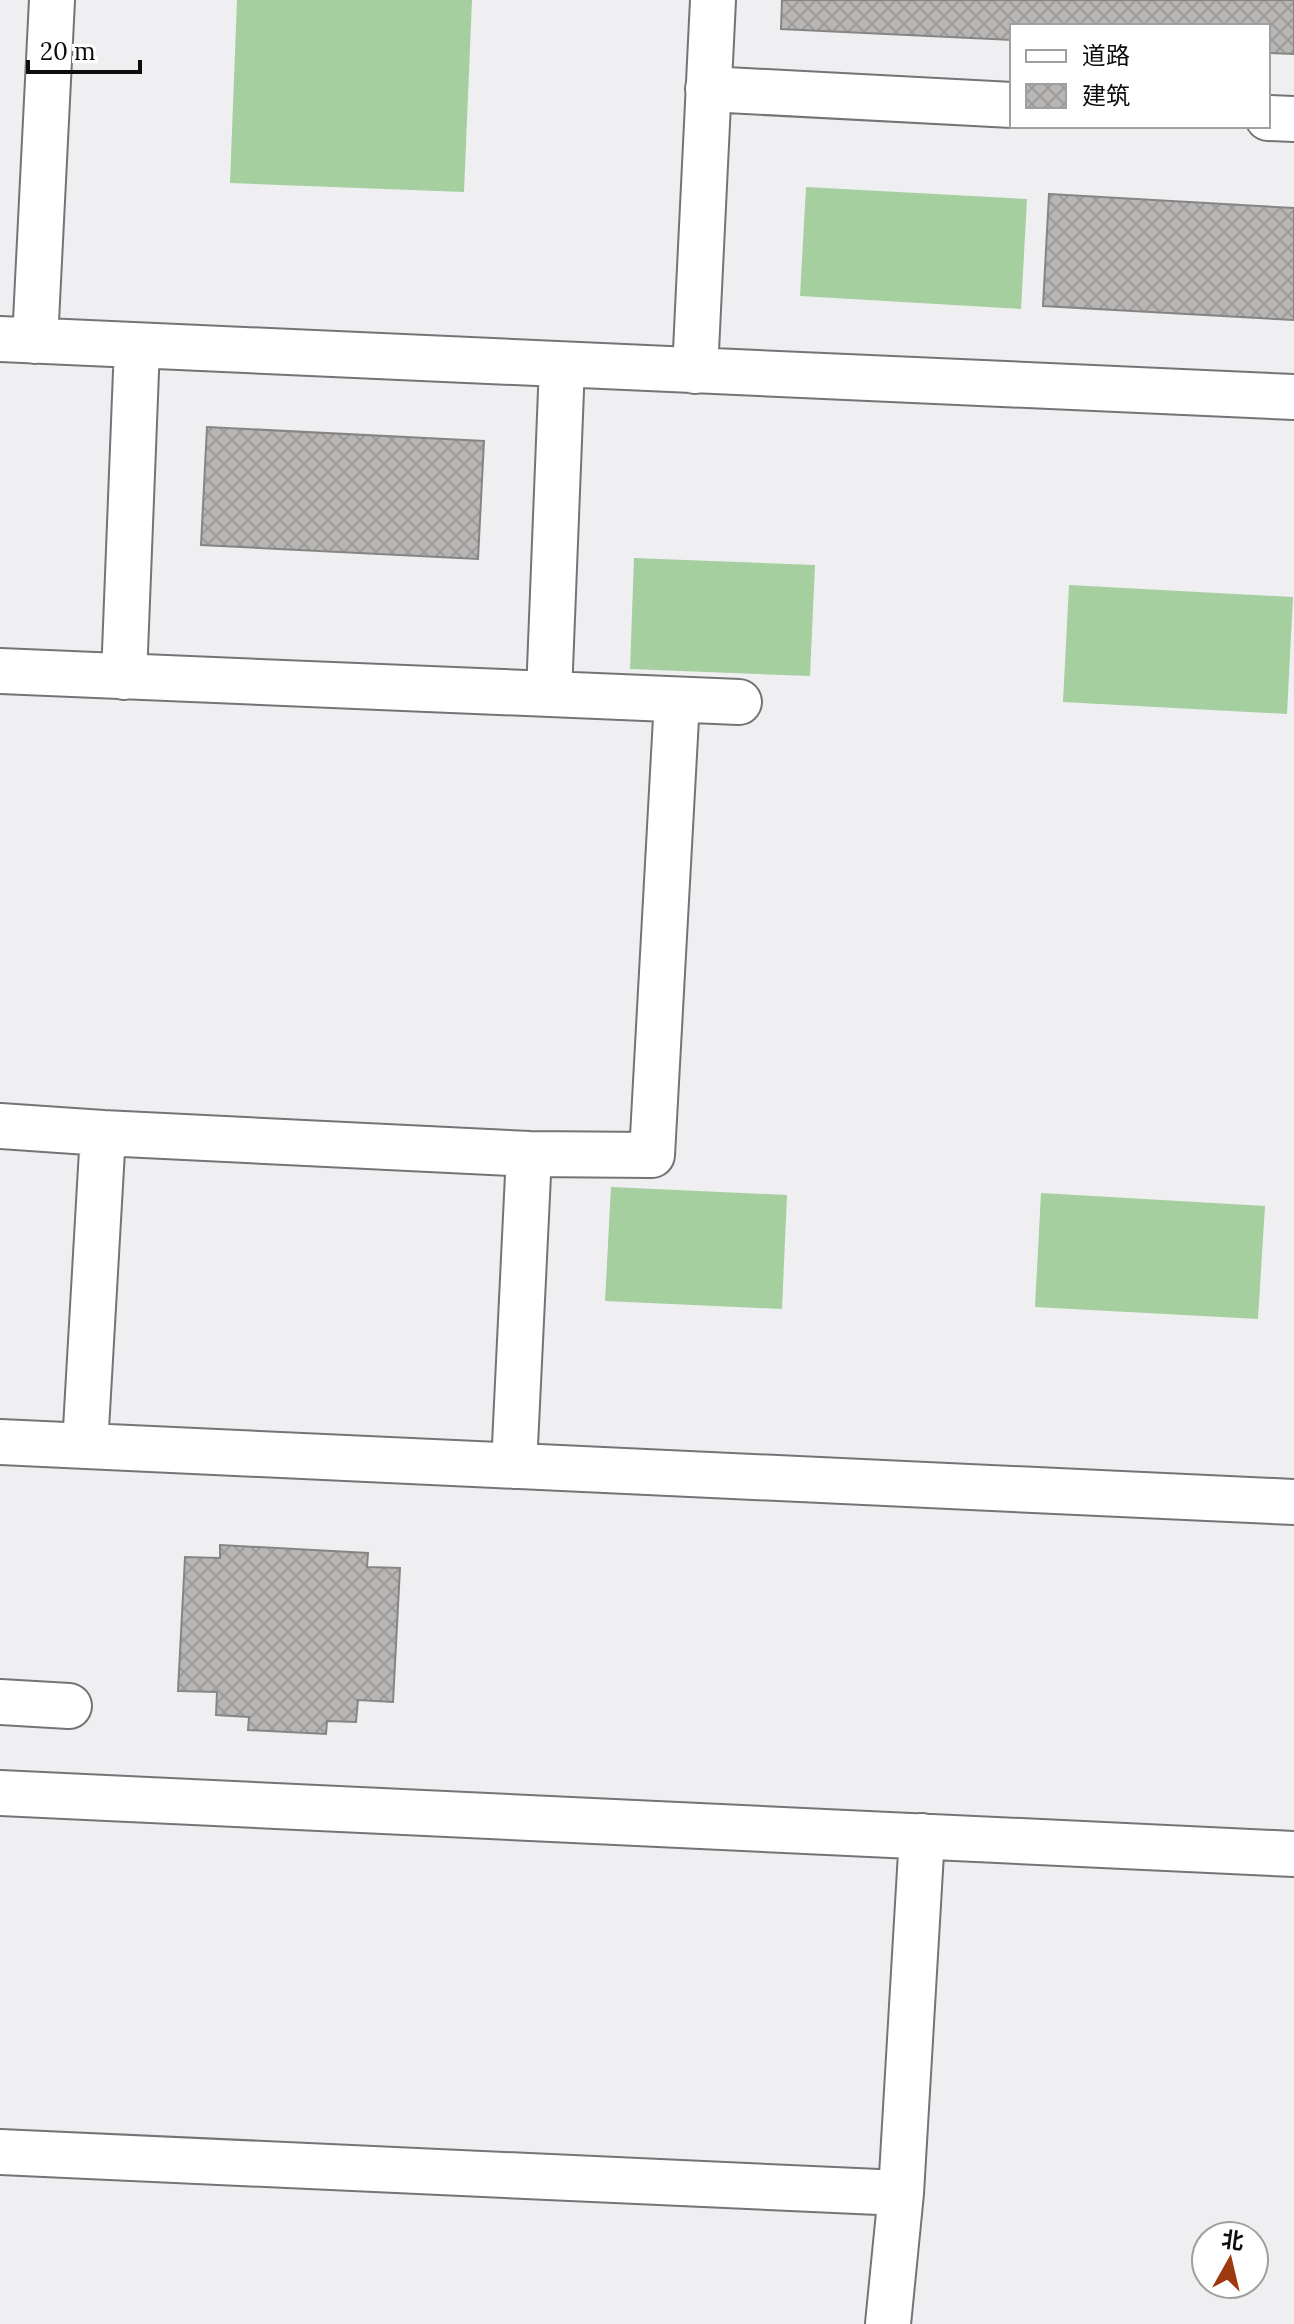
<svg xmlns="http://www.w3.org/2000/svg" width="1294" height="2324" font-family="Lora,'Noto Sans SC',serif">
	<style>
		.pitch { fill: #a5cf9f }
		.building { fill: url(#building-cross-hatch); stroke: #868584; stroke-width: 2 }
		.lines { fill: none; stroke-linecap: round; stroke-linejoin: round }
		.minor-casing { stroke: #747375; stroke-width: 48 }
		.minor { stroke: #fff; stroke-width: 44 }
	</style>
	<defs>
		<pattern id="building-cross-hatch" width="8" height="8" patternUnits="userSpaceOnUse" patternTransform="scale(2)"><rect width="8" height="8" fill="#b8b6b5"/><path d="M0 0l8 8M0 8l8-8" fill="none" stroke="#9d9b9a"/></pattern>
	</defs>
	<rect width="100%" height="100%" fill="#efeff1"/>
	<!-- pitch -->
	<path class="pitch" d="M237,0H472L464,192L230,183Z
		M806,187L1027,199L1021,309L800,296Z
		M634,558L815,565L810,676L630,669Z
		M1069,585L1293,597L1287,714L1063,702Z
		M611,1187L787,1195L782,1309L605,1301Z
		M1041,1193L1265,1206L1258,1319L1035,1307Z"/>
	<!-- building -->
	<path class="building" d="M782,0H1294V54L1268,53V26H1012V40L781,29Z
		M1049,194L1294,208V320L1043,306Z
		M207,427L484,441L478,559L201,545Z
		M220,1545L368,1553L367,1567L400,1568L393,1702L358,1700L356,1722L327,1721L326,1734L248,1730L249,1717L216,1715L217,1692L178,1691L185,1557L220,1558Z"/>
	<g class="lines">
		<!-- minor casing -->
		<g class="minor-casing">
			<path id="minor" d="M708,89L1012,105
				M1268,118L1294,119
				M0,339L1294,397
				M35,341L52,0
				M695,371L713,0
				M0,671L739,702
				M124,677L137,346
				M549,694L562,365
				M0,1126L103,1133L85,1446
				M103,1133L529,1154
				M0,1442L1294,1502
				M514,1466L529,1154L652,1155L677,700
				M0,1702L69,1706
				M0,1793L1294,1854
				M0,2152L901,2193
				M888,2324L901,2193L922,1836"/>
		</g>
		<!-- minor -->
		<use href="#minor" class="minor"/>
	</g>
	<!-- legend -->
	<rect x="1010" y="24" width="260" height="104" fill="#ffffff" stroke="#9f9f9f" stroke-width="2"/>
	<rect x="1026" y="50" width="40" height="12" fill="#ffffff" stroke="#9f9f9f" stroke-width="2"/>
	<text x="1082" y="64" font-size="24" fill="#0e0e0e">道路</text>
	<rect x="1026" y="84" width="40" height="24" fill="url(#building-cross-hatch)" stroke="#9f9f9f" stroke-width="2"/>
	<text x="1082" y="104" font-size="24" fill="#0e0e0e">建筑</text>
	<!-- north arrow -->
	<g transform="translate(1230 2260) rotate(8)"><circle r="38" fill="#ffffff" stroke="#9f9f9f" stroke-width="2"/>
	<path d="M0-6L14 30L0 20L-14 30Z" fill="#9f390f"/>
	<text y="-12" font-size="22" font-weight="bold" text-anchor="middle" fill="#0e0e0e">北</text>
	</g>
	<!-- scale -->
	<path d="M28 60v12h112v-12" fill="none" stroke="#0e0e0e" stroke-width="4"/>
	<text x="40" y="60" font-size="24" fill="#0e0e0e" stroke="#ffffff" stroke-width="6" paint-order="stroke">20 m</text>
</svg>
